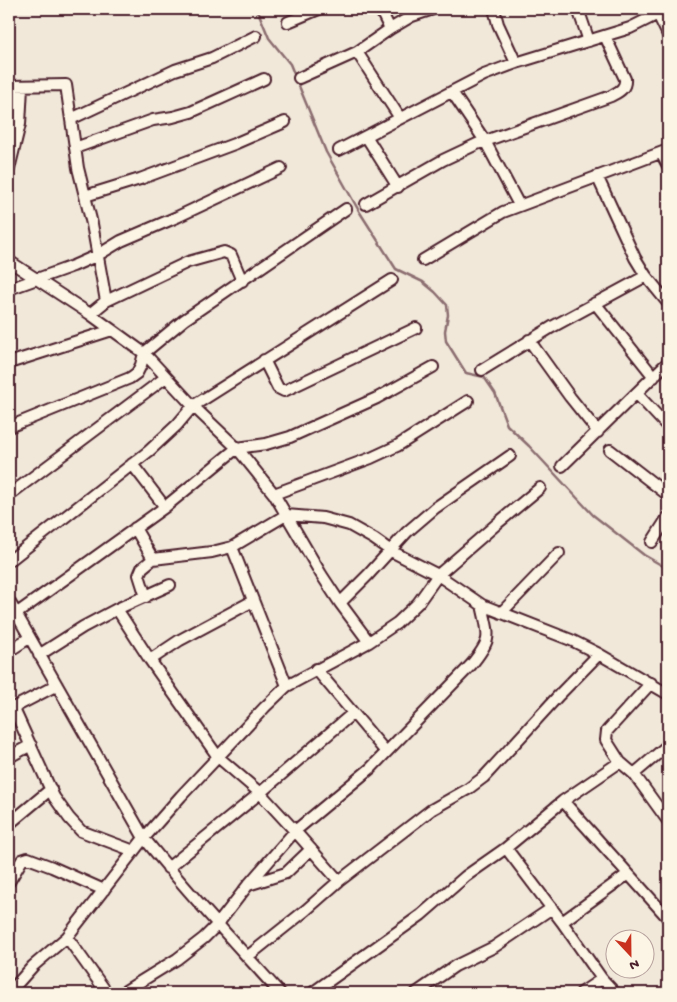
<svg xmlns="http://www.w3.org/2000/svg" width="677" height="1002" font-family="'Gochi Hand',sans-serif">
	<style>
		.lines { fill: none; stroke-linecap: round; stroke-linejoin: round }
		.stream { stroke: #8b6d6f; stroke-width: 2.5 }
		.minor-casing { stroke: #4a1f2b; stroke-width: 14 }
		.minor { stroke: #fcf5e5; stroke-width: 10 }
	</style>
	<rect width="100%" height="100%" fill="#f1e8da"/>
	<filter id="ink" filterUnits="userSpaceOnUse"><feTurbulence type="fractalNoise" baseFrequency=".02" numOctaves="2"/><feDisplacementMap in="SourceGraphic" scale="10" xChannelSelector="R" yChannelSelector="G"/><feConvolveMatrix kernelMatrix="1 2 1 2 8 2 1 2 1" color-interpolation-filters="sRGB"/></filter>
	<g filter="url(#ink)">
		<g class="lines">
			<!-- stream -->
			<path class="stream" d="M257,9L269,38L290,64L326,152L359,211L396,269L423,282L435,292L447,305L448,315L445,331L446,341L466,373L484,377L495,393L507,425L529,446L593,515L644,555L668,569"/>
			<!-- minor casing -->
			<g class="minor-casing">
				<path id="minor" d="M380,9L390,29
					M494,9L498,24L516,63
					M578,9L589,41
					M656,10L668,35
					M288,22L319,9
					M357,52L400,118
					M299,78L357,52L390,29L412,16L433,9
					M9,86L66,85L78,168L92,224L106,301
					M452,92L485,141L519,205
					M71,119L175,70L212,58L256,36
					M366,136L398,187
					M75,148L153,120L173,117L191,112L264,79
					M339,150L484,75L516,63L630,28L668,9
					M661,153L668,166
					M9,169L20,124L22,87
					M597,176L635,258L646,276L668,303
					M85,196L140,179L234,144L285,122
					M366,204L443,160L477,144L611,96C618,92 626,89 625,79L605,36
					M423,260L503,212L668,150
					M9,261L90,314L144,353L193,406L237,448L274,494L321,574L340,603L369,642
					M9,289L73,266L98,255L121,241L177,217L281,168
					M595,303L654,377
					M90,314L106,301L188,262L224,252L231,255L242,281
					M529,340L570,397L598,432
					M264,360L278,388L284,391L416,328
					M9,363L112,330
					M482,370L552,327L646,276
					M637,394L668,427
					M9,427L130,378L137,373L141,365L144,353L184,320L346,209
					M610,450L668,495
					M132,464L165,507
					M562,466L668,362
					M274,494L371,458L397,446L468,401
					M9,495L166,377
					M135,528L153,559
					M652,542L668,517
					M9,561L149,451L177,425L193,406L392,280
					M146,597L139,575L142,568L153,559L212,552L232,547
					M9,601L144,838C187,892 234,942 280,993
					M340,603L368,575L407,532L435,508L510,456
					M117,609L170,585
					M501,613L559,553
					M16,614L165,507L237,448L266,444L290,437L377,398L433,367
					M9,651L29,638
					M39,655L83,627L117,609L150,660L218,757L260,793L295,831L339,881
					M150,660L180,640L253,601
					M316,669L386,752
					M287,686L232,547L286,515L323,518L349,525L374,539L391,551L438,575L482,605L571,640L599,654L668,694
					M13,707L54,797L69,818L81,831L134,851
					M9,710L57,685
					M9,757L31,745
					M620,762L606,740L607,731L651,683
					M634,774L668,821
					M563,801L668,918
					M9,824L51,789
					M506,848L562,922L602,979L615,993
					M168,868L260,793L353,713
					M9,882L22,860L28,858L52,867L104,890
					M248,885L286,873L311,849
					M562,922L628,874
					M67,937L107,993
					M247,957L306,910L339,881L431,810L468,789L484,777L559,695L599,654
					M9,993L33,966L67,937L144,838L181,796L265,707L287,686L369,642L397,623L418,603L438,575L499,522L540,488
					M122,993L177,959L204,938L217,925L248,885L295,831L371,768L471,665C493,638 489,637 482,605
					M312,993L421,915L466,876L506,848L563,801L620,762L634,774L668,745
					M416,993L455,966L494,947L552,908
					M581,993L602,979"/>
			</g>
			<!-- minor -->
			<use href="#minor" class="minor"/>
		</g>
	</g>
	<!-- margin -->
	<rect width="677" height="1002" fill="none" stroke="#fcf5e5" stroke-width="30"/>
	<rect x="15" y="15" width="647" height="972" fill="none" stroke="#4a1f2b" stroke-width="2" filter="url(#ink)"/>
	<!-- north arrow -->
	<g transform="translate(630 954) rotate(158)"><circle r="24" fill="#fcf5e5" stroke="#b59f9b"/>
	<path d="M0-4L9 19L0 12L-9 19Z" fill="#c8321e"/>
	<text y="-8" font-size="14" font-weight="bold" text-anchor="middle" fill="#4a1f2b">N</text>
	</g>
</svg>
